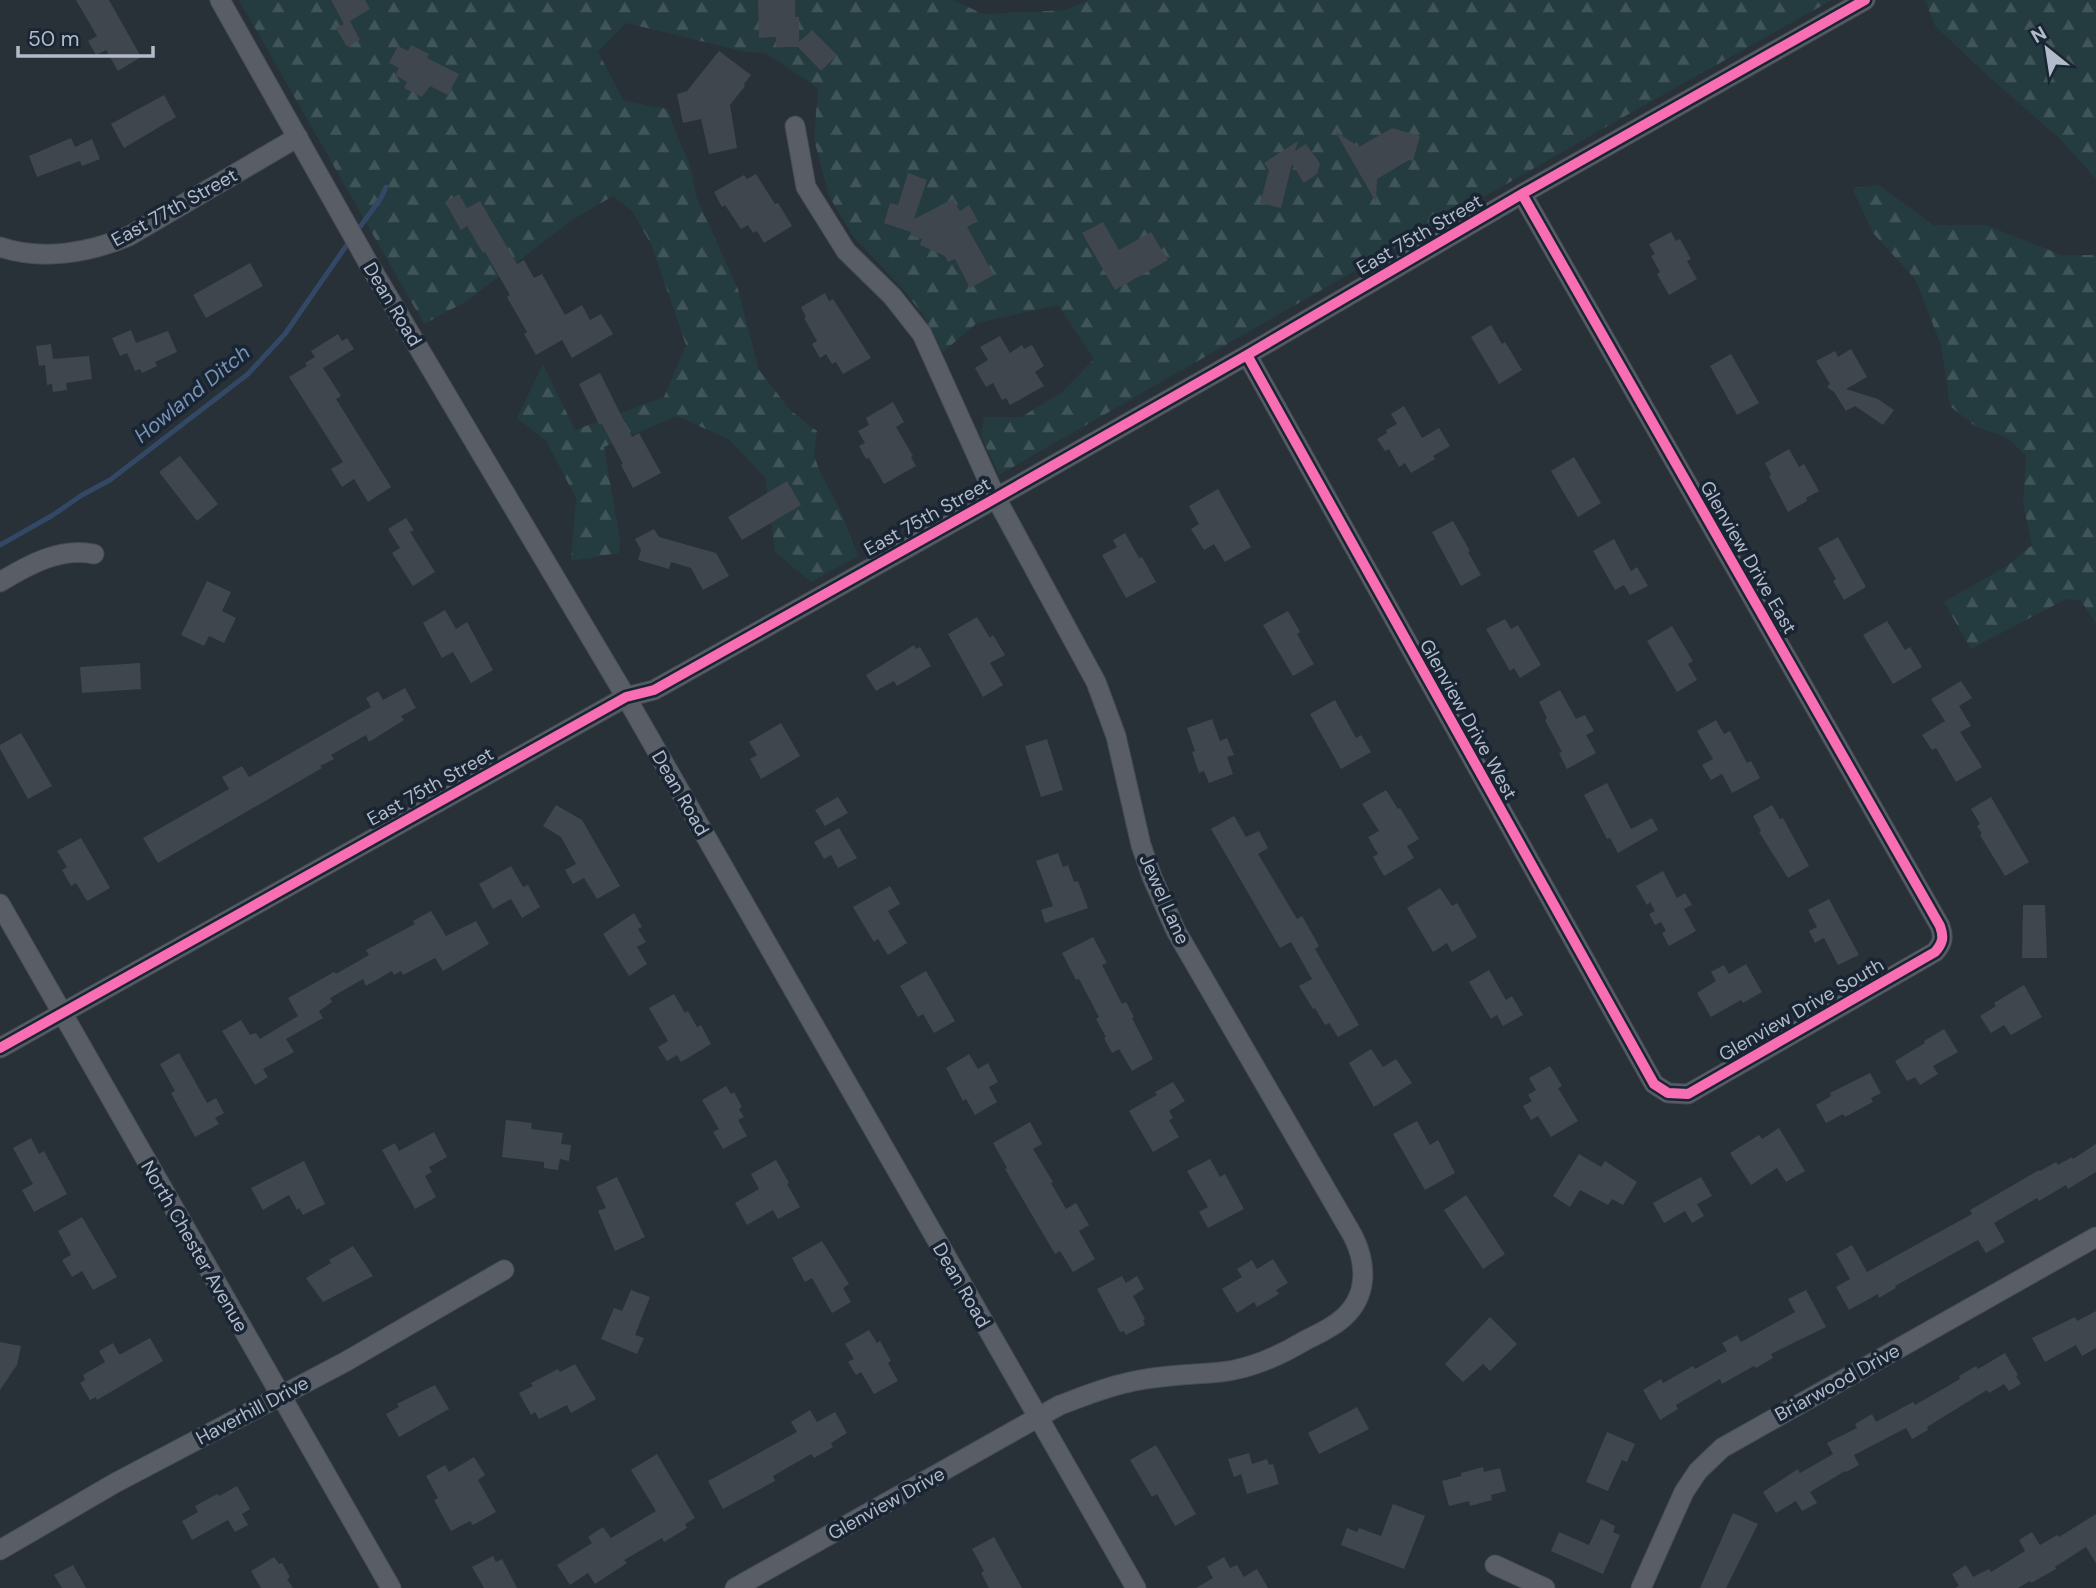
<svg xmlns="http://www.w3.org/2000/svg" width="2096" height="1588" font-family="'DM Sans',sans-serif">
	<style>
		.forest { fill: url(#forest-firs) }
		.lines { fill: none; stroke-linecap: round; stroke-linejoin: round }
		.stream { stroke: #324864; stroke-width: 5 }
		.building { fill: #40464e }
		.minor-casing { stroke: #464c53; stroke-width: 21 }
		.minor { stroke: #585d66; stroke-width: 19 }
		.cycleway-casing { stroke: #1a2534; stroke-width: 15 }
		.cycleway { stroke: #f96db3; stroke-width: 10 }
		.labels { text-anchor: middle; stroke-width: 7; stroke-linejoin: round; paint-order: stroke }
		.street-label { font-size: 19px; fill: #b1bbca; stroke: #1a2534 }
		.water-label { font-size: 21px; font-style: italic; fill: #7692b5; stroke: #1a2534 }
	</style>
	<defs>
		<pattern id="forest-firs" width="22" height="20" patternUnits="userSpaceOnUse" patternTransform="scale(1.75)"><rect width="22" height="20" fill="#243b3f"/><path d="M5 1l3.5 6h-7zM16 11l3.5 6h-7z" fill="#415559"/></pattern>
	</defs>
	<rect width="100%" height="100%" fill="#283038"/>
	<!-- forest -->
	<path class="forest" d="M239,0H953L983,14L1066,10L1089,0H1832L1604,128L999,475L981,436L984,417H1021L1061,393L1094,359L1058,305L977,323L943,352L922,313L900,286L853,236L829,196L814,139L818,88L765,53L746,52L626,23L598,52L624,101L668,109L675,131L690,164L696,196L738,289L759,370L790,410L817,431L814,456L821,474L839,507L858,556L811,582L775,552L765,477L728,439L677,416L604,447L620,540L619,553L571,561L576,498L546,441L517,418L543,364L575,430L664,397L686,345L651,244L632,211L613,196L572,220L467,301L424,324Z
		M1925,0H2096V179L2059,138L1988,76L1935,26Z
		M1879,185L1933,225H1986L2062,255H2096V623L2081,601L2066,599L1971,649L1944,602L2007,566L2032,545L2023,503L2026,456L2008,438L1976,427L1950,406L1941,345L1915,279L1873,233L1852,188Z"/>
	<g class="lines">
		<!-- stream -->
		<path class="stream" d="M357,231L381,198L386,187
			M0,545L53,515L82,495L110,480L248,374L285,334L351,239"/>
	</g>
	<!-- building -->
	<path class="building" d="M76,0H109L141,57L118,71L106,50L96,55L88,41L97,36Z
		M331,0H365L370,9L350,21L360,40L347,47L336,28L344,24Z
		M758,0H795V17H799V42L812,30L837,55L821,71L798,47H776V37L759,38Z
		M411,45L429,54L427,58L459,74L448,95L430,86L422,97L404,88L407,82L395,75L399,68L389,63L398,46L408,51Z
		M719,51L751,75L744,84L745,86L730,105L737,148L709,154L701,119L683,123L677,94L687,91Z
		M164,95L176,117L124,148L111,124Z
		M1392,128L1420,136L1413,161L1409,160L1377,179L1376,202L1335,131L1359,147Z
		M71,138L75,147L92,139L100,159L82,166L80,161L37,177L29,156Z
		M1298,141L1295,151L1306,144L1317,159L1320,164L1317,174L1304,183L1292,164L1281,208L1260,203L1269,170L1264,163Z
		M908,173L927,180L914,219L953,199L960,211L969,205L978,221L967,227L994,275L970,288L955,259L948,262L945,256L920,245L922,239L910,235L911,232L884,223L890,203L898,205Z
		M756,174L775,204L778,203L792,226L764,243L757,231L753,233L748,225L741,229L725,205L722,207L714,192L744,175L747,179Z
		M459,194L467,208L480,201L517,264L524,260L534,278L542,274L565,315L582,305L590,320L601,314L613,334L572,358L562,340L536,355L524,334L527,332L507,297L510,295L485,252L483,253L467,226L461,230L445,202Z
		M1103,222L1119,250L1151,232L1168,260L1115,290L1082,233Z
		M1671,232L1676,241L1680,239L1691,259L1687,261L1697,279L1669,295L1657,274L1660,272L1651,256L1655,254L1649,244Z
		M250,263L263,286L206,318L193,295Z
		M825,293L829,301L833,299L871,358L843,374L836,362L832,364L826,354L820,358L812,344L817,341L804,318L806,317L801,307Z
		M1491,325L1502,344L1505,342L1522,370L1499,384L1471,337Z
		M131,330L136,343L168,331L177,352L155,362L157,366L142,373L140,369L135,371L127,353L120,356L112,338Z
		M338,334L342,341L347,338L354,349L323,368L341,396L336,399L391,487L368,502L354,479L342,487L331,469L343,462L289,377L307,366L305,363L315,357L311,351Z
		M1000,336L1010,353L1022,345L1024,349L1032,345L1044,366L1035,372L1044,386L1010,405L1006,398L1002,400L993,383L986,387L975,368L988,360L980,347Z
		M51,344L53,359L89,356L92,379L66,383L67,390L53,392L52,384L47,385L45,365L39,366L36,346Z
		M1851,349L1867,377L1846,389L1878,399L1894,410L1883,425L1855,406L1846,411L1834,392L1827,387L1830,384L1816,361L1835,351L1838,357Z
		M1731,354L1759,403L1737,415L1710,366Z
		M600,373L632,437L639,433L661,473L633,488L621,465L623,464L602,424H599L579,384Z
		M893,402L904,422L896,427L913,456L911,457L916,466L884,484L869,458L866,459L859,446L865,443L858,431L869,425L866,418Z
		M1404,406L1422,438L1439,428L1450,446L1433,456L1435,459L1411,473L1405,463L1399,467L1389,449L1385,451L1377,439L1387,433L1386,430L1397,424L1391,414Z
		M1789,449L1799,467L1804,464L1819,491L1806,498L1807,501L1788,512L1769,476L1771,475L1765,463Z
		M180,456L218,504L197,521L159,472Z
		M1574,457L1601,503L1578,517L1551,471Z
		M787,481L801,505L742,540L728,517Z
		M1218,489L1251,547L1225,562L1214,544L1204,550L1191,529L1199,524L1189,506Z
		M406,518L414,530L410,532L435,572L413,586L392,553L400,548L388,529Z
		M1453,521L1470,551L1468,552L1481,575L1461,586L1432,532Z
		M654,529L659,537L716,553L729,576L703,590L691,568L671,562L669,569L638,560L641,550L635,539Z
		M1125,533L1139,558L1142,557L1156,582L1126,598L1102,555L1117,547L1113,540Z
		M1838,537L1866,587L1844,600L1833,581L1836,579L1818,548Z
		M1614,539L1631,571L1637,567L1648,586L1630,595L1624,585L1615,590L1593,551Z
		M207,581L231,592L222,611L236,618L224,643L209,636L204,646L181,635Z
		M445,610L456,629L467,622L493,670L471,683L453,652L442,658L423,623Z
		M1288,611L1300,632L1297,634L1314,664L1293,676L1263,625Z
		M977,617L990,638L993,635L1005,655L990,663L1003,685L983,697L948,634Z
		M1505,619L1511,629L1518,625L1541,665L1520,678L1514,668L1510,671L1486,629Z
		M1887,621L1905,650L1910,647L1922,667L1893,684L1863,635Z
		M1672,626L1693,661L1688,664L1697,680L1677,692L1647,641Z
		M914,645L916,649L920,647L931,666L897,686L894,681L876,691L866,675Z
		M140,663L141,689L82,693L80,667Z
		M1961,681L1972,698L1959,706L1971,726L1960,732L1982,767L1956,782L1936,748L1932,750L1922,735L1945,721L1931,699Z
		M405,688L416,708L401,716L404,720L369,742L366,735L331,755L334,759L320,766L322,768L158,863L143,838L229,789L222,777L242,766L249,777L371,707L366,698L378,691L383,700Z
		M1560,690L1576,719L1585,715L1594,731L1586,735L1596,753L1567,769L1559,753L1562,752L1545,720L1547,718L1539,702Z
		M1335,700L1356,738L1361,735L1371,752L1341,769L1310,714Z
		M1212,719L1220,741L1227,738L1234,755L1227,757L1233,774L1209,783L1204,771L1199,773L1192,752L1195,751L1187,728Z
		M1716,720L1724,734L1730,731L1747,763L1751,761L1760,778L1732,793L1722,774L1711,780L1702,765L1713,759L1697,731Z
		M781,723L800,756L761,779L750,759L757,755L749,742Z
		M21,733L52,786L28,799L0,749V745Z
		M1047,739L1063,790L1041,797L1025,746Z
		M1607,783L1631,829L1652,818L1658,830L1618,853L1610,838L1607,839L1584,795Z
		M1386,790L1398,809L1400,808L1419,839L1407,846L1414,858L1384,876L1373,857L1378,854L1368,837L1379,831L1362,804Z
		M838,797L848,813L825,826L815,810Z
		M1991,797L2029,862L2005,876L1980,835L1982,834L1977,826L1980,824L1971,809Z
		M556,805L582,820L620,886L597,899L584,878L573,884L565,870L576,864L561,837L543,826Z
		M1772,805L1780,819L1783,818L1809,866L1788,878L1759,832L1761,831L1753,816Z
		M1234,816L1246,837L1259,831L1268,848L1258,854L1297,919L1302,916L1319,946L1315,949L1359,1025L1338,1037L1329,1023L1325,1025L1315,1008L1313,1009L1299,986L1312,979L1291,942L1280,948L1211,829Z
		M839,828L857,858L838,868L831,855L824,859L814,842Z
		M81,838L110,888L87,901L76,883L71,886L62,870L67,867L57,851Z
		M1058,853L1063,867L1068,865L1074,882L1078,881L1088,908L1045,923L1041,910L1053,906L1036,861Z
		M511,866L523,887L528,885L540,907L522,918L511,899L493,909L479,884Z
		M1663,871L1677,898L1685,893L1692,905L1684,909L1696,931L1669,946L1662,933L1666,931L1661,922L1655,925L1649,914L1655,911L1650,902L1647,905L1636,886Z
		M890,886L900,904L888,911L907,943L888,955L878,939L874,942L853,907Z
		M1440,888L1452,906L1457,903L1477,937L1452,952L1447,943L1433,952L1407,908Z
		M1829,899L1859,955L1838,965L1824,938L1815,943L1809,931L1817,927L1808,910Z
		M2023,905H2045L2047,958H2022Z
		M431,911L446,936L476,921L489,944L443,971L435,958L403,975L401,971L394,975L392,971L366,986L363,979L330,998L332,1002L319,1011L323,1018L286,1039L294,1052L263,1069L268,1077L255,1085L222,1031L241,1020L250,1035L256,1033L260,1039L298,1016L288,998L334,972L336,974L369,955L366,950L415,924L413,921Z
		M634,913L642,927L638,929L646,942L637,947L647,964L629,976L603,934Z
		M1093,937L1107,963L1102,965L1122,1004L1126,1002L1134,1017L1132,1018L1153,1059L1132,1071L1119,1049L1112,1053L1104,1038L1106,1037L1096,1019L1099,1017L1079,979L1076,980L1062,953Z
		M1746,964L1762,992L1743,1003L1741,1000L1711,1017L1697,993L1716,981L1711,972L1724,965L1729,974Z
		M1489,970L1506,1000L1512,996L1523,1015L1503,1026L1497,1015L1491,1019L1469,982Z
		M926,971L955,1021L934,1033L923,1014L918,1017L900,986Z
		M2024,985L2042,1017L2011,1035L2004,1025L1991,1033L1980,1016L1996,1006L1994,1003Z
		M674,994L685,1013L688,1011L697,1027L701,1025L711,1044L681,1062L677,1055L667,1061L658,1047L668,1041L649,1008Z
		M1944,1029L1958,1052L1933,1066L1938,1074L1920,1085L1915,1077L1907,1081L1895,1061L1925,1043L1924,1041Z
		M1371,1049L1383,1067L1396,1059L1412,1083L1374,1107L1349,1063Z
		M179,1053L207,1103L216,1098L224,1113L215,1118L219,1124L195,1137L171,1093L175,1091L160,1064Z
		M969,1054L978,1069L988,1063L998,1082L989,1087L997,1102L975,1115L966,1099L963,1101L946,1068Z
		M1550,1066L1562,1086L1558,1088L1578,1121L1551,1137L1538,1116L1531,1120L1523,1106L1532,1101L1528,1095L1536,1090L1529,1078Z
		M1870,1073L1881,1093L1871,1098L1873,1102L1845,1117L1843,1114L1826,1123L1816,1105L1831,1096L1830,1093Z
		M1173,1082L1185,1101L1169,1111L1173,1118L1169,1120L1179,1137L1153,1152L1129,1111L1157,1095L1155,1092Z
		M726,1086L731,1094L734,1092L742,1107L739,1109L744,1117L738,1120L747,1136L723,1149L713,1132L719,1129L702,1100Z
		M506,1120L532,1123L531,1129L563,1133L561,1144L571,1145L569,1161L560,1159L558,1170L544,1168V1162L502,1157Z
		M1417,1121L1430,1145L1438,1140L1455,1173L1425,1190L1393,1134Z
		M1030,1122L1042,1144L1033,1149L1053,1182L1051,1183L1066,1209L1076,1203L1089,1225L1079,1231L1095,1259L1073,1272L1060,1251L1055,1254L1005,1169L1007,1168L993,1143Z
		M1779,1128L1805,1171L1786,1182L1777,1168L1751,1185L1730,1153L1759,1135L1762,1139Z
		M434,1132L447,1157L429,1167L432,1172L425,1176L436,1197L415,1209L382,1150L395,1143L399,1151Z
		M31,1138L39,1154L44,1151L67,1194L34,1212L22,1190L33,1184L13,1148Z
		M2096,1144V1172L2068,1189L2066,1185L2039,1201L2037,1198L1994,1223L2005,1242L1986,1253L1978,1240L1895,1286L1896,1288L1879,1298L1878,1294L1849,1310L1836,1287L1850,1279L1836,1254L1852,1245L1867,1272L1972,1214L1970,1210L2039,1170L2040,1171L2056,1162L2058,1165L2072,1157L2073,1159Z
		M1579,1154L1601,1167L1605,1161L1637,1182L1623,1205L1612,1199L1608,1205L1580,1190L1570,1207L1553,1196Z
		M1210,1159L1220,1177L1225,1174L1244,1209L1208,1228L1199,1212L1208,1207L1187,1171Z
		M776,1160L789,1183L787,1184L800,1207L778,1219L773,1210L747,1225L735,1203L759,1189L751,1174Z
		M304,1161L325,1204L303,1215L299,1208L297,1210L289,1195L263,1210L251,1188Z
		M617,1177L645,1237L615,1251L598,1211L606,1208L596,1187Z
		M1701,1177L1712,1196L1697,1204L1704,1216L1692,1223L1685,1211L1664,1223L1653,1203Z
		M1466,1195L1505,1254L1483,1269L1444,1210Z
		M82,1217L117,1277L93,1290L82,1271L72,1277L62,1260L71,1255L58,1231Z
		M822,1241L849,1284L843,1288L851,1302L832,1313L812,1278L805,1282L792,1258Z
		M353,1246L373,1276L323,1302L306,1278L331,1263L329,1260Z
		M1273,1259L1288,1283L1276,1290L1279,1294L1257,1307L1254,1302L1237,1313L1222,1289L1242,1277L1237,1269L1252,1260L1257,1269Z
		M1122,1276L1126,1283L1137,1276L1144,1289L1133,1296L1145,1319L1143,1320L1145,1325L1126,1335L1124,1331L1120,1332L1097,1289Z
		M631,1290L650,1297L635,1335L644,1338L637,1354L601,1339L614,1308L622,1311Z
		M1806,1290L1826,1327L1771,1354L1773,1358L1756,1368L1754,1366L1722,1384L1720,1379L1676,1405L1678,1409L1660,1420L1643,1390L1661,1379L1663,1383L1693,1366L1695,1369L1727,1351L1722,1343L1737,1335L1741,1342L1795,1312L1788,1299Z
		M2096,1311V1348L2082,1356L2076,1345L2045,1362L2032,1338L2075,1317L2077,1321Z
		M1490,1317L1517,1344L1490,1371L1483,1364L1463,1382L1445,1364Z
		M869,1330L877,1343L880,1341L891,1361L888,1363L898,1381L874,1394L861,1372L856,1375L848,1362L854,1359L845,1344Z
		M150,1338L163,1361L97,1400L96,1397L90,1400L80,1383L85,1380L83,1375L105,1362L99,1351L113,1343L119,1354H121Z
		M0,1342L21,1346L17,1365L0,1390Z
		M2005,1353L2018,1375L2016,1376L2021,1384L2009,1391L2004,1384L1989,1393L1987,1390L1927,1427L1928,1430L1912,1439L1906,1428L1854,1455L1859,1465L1846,1472L1845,1471L1810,1492L1817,1503L1802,1511L1796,1501L1776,1513L1763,1492L1798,1469L1800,1473L1833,1454L1827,1443L1857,1428L1855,1424L1872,1414L1876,1422L1913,1402L1915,1405L1960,1379L1959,1376L1976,1366L1978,1369Z
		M575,1364L596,1399L571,1413L567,1405L539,1419L535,1412L531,1415L519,1393L533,1386L531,1383L558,1369L560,1372Z
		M435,1385L449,1409L399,1437L386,1414L399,1407L397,1404Z
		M1357,1407L1369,1429L1319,1454L1308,1433Z
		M810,1410L817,1422L835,1412L847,1433L831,1443L833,1447L814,1458L811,1454L773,1476L775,1481L723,1509L708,1481L797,1432L791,1422Z
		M1607,1432L1635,1444L1627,1462L1622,1460L1608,1491L1586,1482Z
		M1156,1445L1196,1514L1175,1526L1157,1494L1152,1497L1130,1460Z
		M1249,1453L1252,1464L1267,1459L1269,1465L1273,1464L1279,1484L1247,1494L1241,1474L1234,1477L1228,1459Z
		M657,1454L695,1518L685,1524L687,1528L664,1542L662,1538L624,1560L627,1563L595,1584L588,1573L570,1585L557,1565L592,1543L588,1537L603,1527L611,1538L656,1511L631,1470Z
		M474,1457L485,1475L478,1480L496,1512L473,1525L470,1521L451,1531L434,1500L438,1498L426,1476L445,1465L449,1472Z
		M1483,1467L1484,1472L1500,1468L1506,1491L1491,1495L1492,1500L1470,1506L1469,1501L1449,1506L1442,1481L1461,1476V1473Z
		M237,1486L250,1509L242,1514L248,1525L235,1532L228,1520L192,1540L182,1521L198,1512L195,1506L217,1494L219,1496Z
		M1393,1504L1425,1516L1404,1569L1341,1545L1347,1528L1357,1532L1359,1528L1381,1536Z
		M1733,1513L1758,1524L1726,1588H1700Z
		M2096,1514V1563L2086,1547L2055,1567L2056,1569L2031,1583L2030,1581L2018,1588H1955L1959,1586L1952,1574L1966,1565L1973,1577L1989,1569L1991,1572L2025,1551L2019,1540L2032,1532L2040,1545L2057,1535L2059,1537Z
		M1601,1519L1615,1526L1613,1532L1620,1535L1603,1574L1551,1551L1559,1532L1589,1545Z
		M994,1537L1022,1588H989L981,1573L984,1571L972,1549Z
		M493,1556L496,1562L502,1559L517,1588H484L472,1567Z
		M274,1557L279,1564L282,1563L290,1577L287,1579L293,1588H261L251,1571Z
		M1224,1557L1230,1568L1237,1565L1244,1577L1257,1569L1268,1588H1196L1213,1578L1207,1567Z
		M73,1565L86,1588H62L54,1575Z"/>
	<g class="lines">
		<!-- minor casing -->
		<g class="minor-casing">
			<path id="minor" d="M220,0L370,266L626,697L1136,1588
				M0,247C42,261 89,253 129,236L298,137
				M1247,355L1654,1084L1668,1093L1688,1094L1935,952C1943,943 1944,937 1940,926L1522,194
				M0,582C28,565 60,547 94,554
				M0,904L391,1588
				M0,1048L626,697L654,690L996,498L1247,355L1522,194L1865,0
				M0,1550L115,1483L345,1362L504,1270
				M1495,1565L1545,1588
				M735,1588L1060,1405C1082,1397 1103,1388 1126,1383C1157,1375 1190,1375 1221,1372C1250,1369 1281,1355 1306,1340C1318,1334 1332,1328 1343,1318C1368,1296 1367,1264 1353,1236L1176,931L1152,877L1141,845L1116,736L1096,682L996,498L922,334L892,296L846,251L806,187L795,126
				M1641,1588L1684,1492L1698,1471L1722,1448L2096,1237"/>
		</g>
		<!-- minor -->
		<use href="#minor" class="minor"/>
		<!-- cycleway casing -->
		<g class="cycleway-casing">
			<path id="cycleway" d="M1247,355L1654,1084L1668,1093L1688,1094L1935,952C1943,943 1944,937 1940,926L1522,194
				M0,1048L626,697L654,690L996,498L1247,355L1522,194L1865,0"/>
		</g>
		<!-- cycleway -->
		<use href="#cycleway" class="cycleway"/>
	</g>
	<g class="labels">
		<!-- street labels -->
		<g class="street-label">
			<text transform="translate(174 207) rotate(-29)" y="7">East 77th Street</text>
			<text transform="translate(1419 234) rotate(-30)" y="7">East 75th Street</text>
			<text transform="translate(393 304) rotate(59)" y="7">Dean Road</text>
			<text transform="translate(927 516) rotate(-29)" y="7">East 75th Street</text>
			<text transform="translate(1749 557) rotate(60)" y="7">Glenview Drive East</text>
			<text transform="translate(1469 719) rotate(61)" y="7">Glenview Drive West</text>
			<text transform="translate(430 786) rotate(-29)" y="7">East 75th Street</text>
			<text transform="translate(681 793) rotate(60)" y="7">Dean Road</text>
			<text transform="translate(1165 899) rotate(66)" y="7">Jewel Lane</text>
			<text transform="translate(1801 1009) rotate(-30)" y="7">Glenview Drive South</text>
			<text transform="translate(195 1246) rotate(60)" y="7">North Chester Avenue</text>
			<text transform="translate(962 1285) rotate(60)" y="7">Dean Road</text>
			<text transform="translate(1837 1382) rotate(-29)" y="7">Briarwood Drive</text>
			<text transform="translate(252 1410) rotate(-28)" y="7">Haverhill Drive</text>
			<text transform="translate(886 1503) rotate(-29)" y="7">Glenview Drive</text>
		</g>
		<!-- water labels -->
		<g class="water-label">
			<text transform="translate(192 394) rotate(-39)" y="7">Howland Ditch</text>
		</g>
	</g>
	<!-- north arrow -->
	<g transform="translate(2047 49) rotate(330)" stroke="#1a2534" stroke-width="5" paint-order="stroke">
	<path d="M0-5L12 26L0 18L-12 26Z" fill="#b1bbca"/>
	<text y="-10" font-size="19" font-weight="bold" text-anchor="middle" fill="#b1bbca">N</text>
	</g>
	<!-- scale -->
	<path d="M18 46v10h135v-10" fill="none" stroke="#b1bbca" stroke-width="3.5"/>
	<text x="28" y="46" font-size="21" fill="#b1bbca" stroke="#1a2534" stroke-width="5" paint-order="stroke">50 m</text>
</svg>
